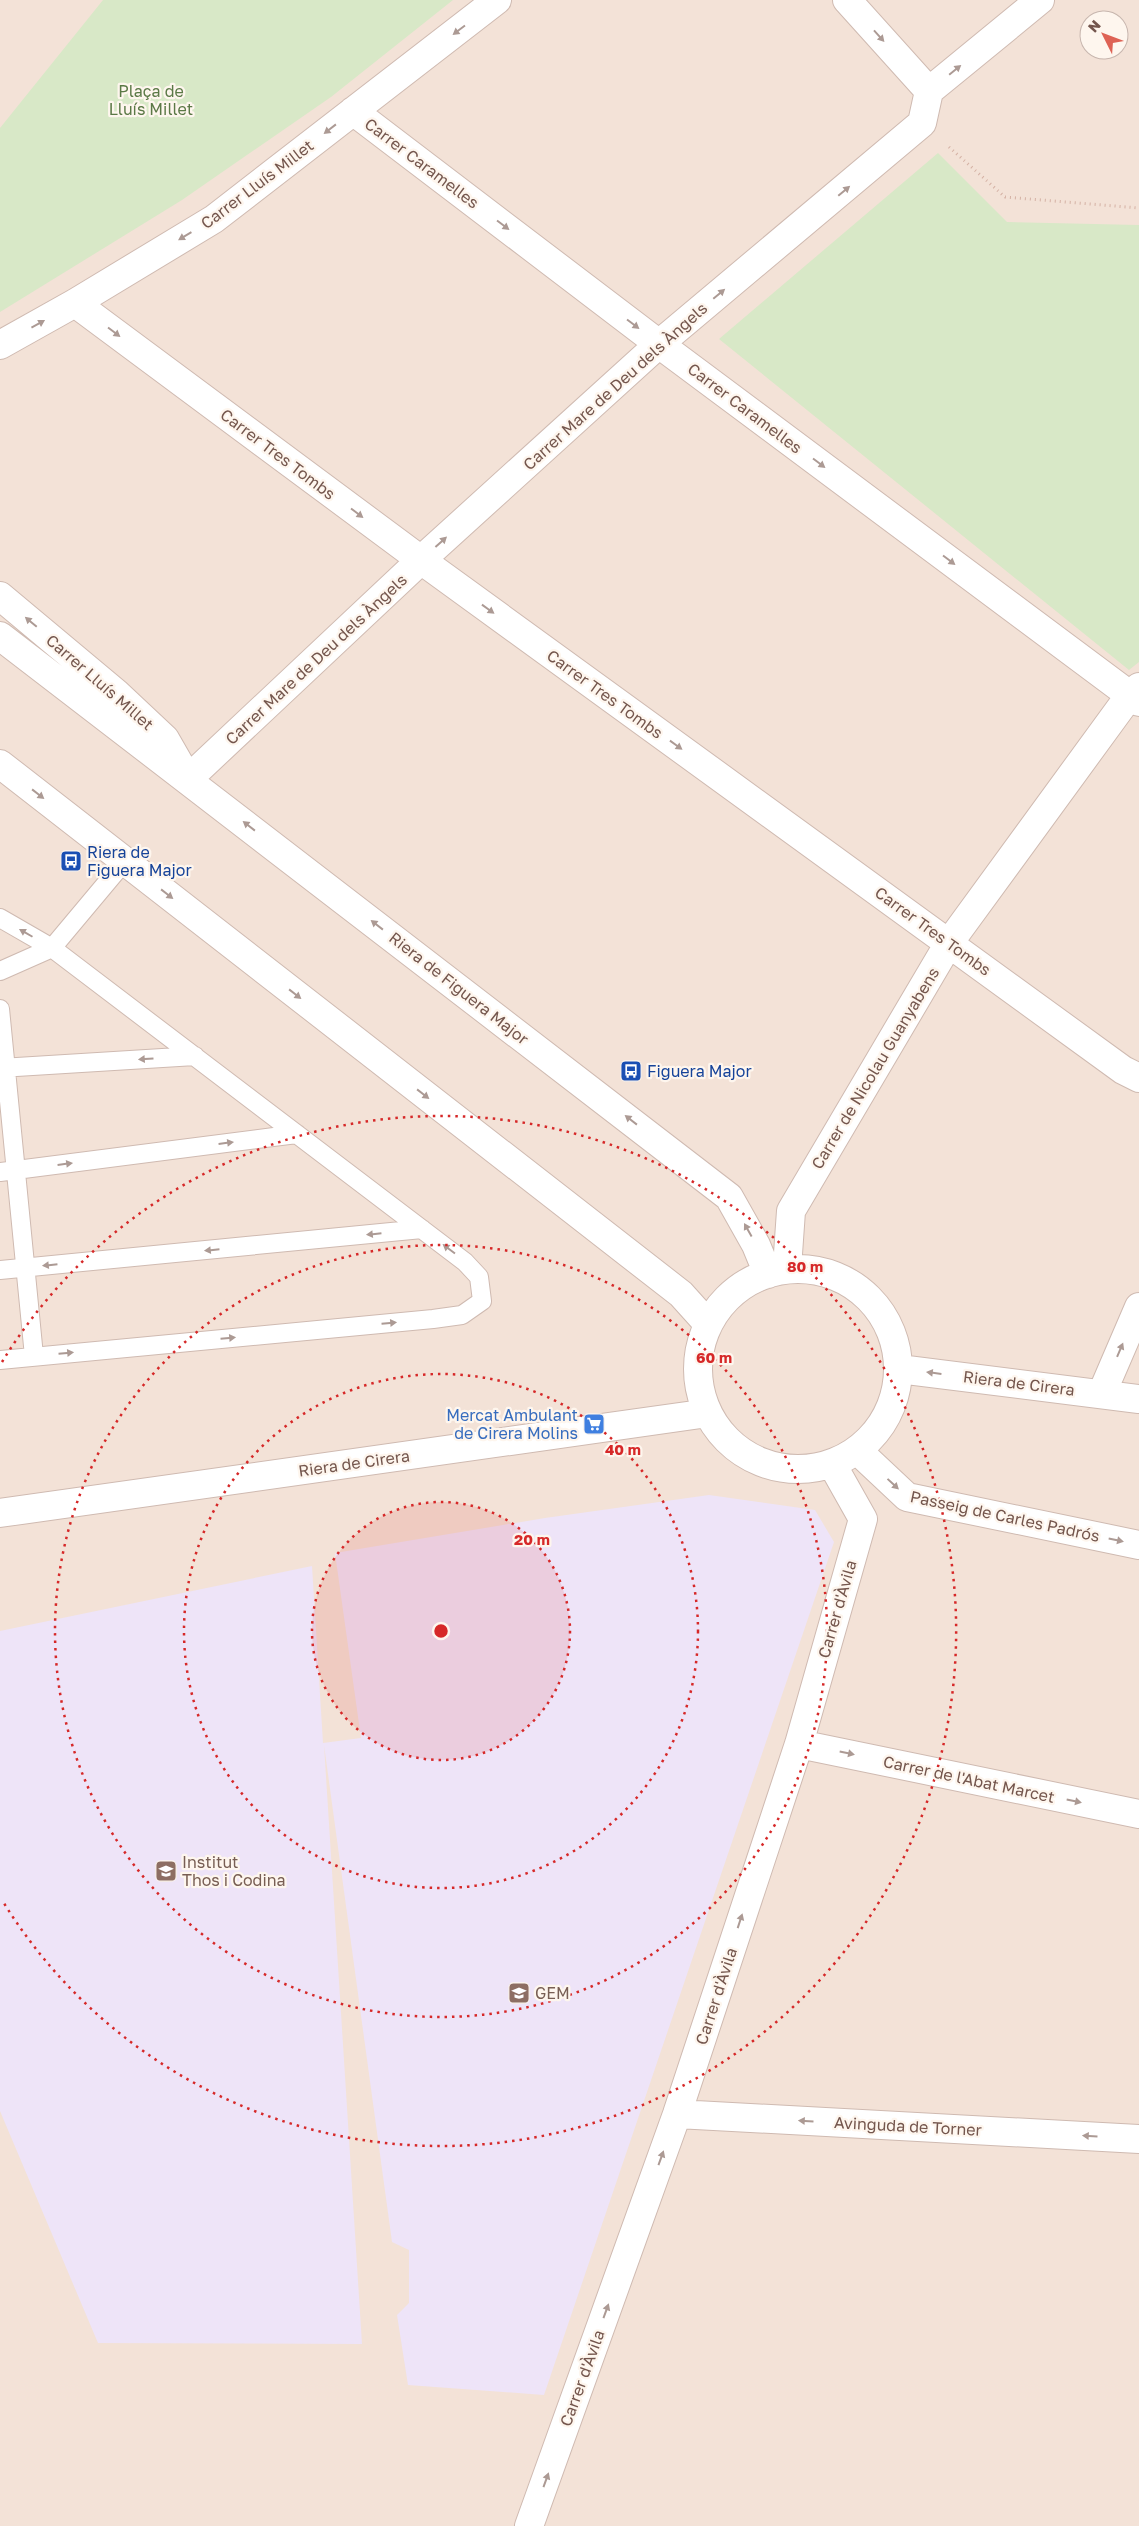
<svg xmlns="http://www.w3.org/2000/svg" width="1139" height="2526" font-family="'Golos Text',sans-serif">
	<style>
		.residential { fill: #f3e2d7; fill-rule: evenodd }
		.education { fill: #eee4f8 }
		.green { fill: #d8e8c7 }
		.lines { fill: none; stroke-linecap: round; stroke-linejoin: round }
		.lane-casing { stroke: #cfbab1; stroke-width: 20 }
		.street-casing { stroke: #cfbab1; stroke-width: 30 }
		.path { stroke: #d4b1a4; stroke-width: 3; stroke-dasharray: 1 4; stroke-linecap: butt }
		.lane { stroke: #fff; stroke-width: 18 }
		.street { stroke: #fff; stroke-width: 28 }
		.oneway { fill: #ac9a94 }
		.ring { fill: none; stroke: #d62828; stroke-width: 2.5; stroke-dasharray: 2.5 5 }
		.labels { text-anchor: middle; stroke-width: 4.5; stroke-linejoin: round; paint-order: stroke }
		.park-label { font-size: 16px; fill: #5b7946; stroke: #fef6ee }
		.street-label { font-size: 16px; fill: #74564d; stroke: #fef6ee }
		.transit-label { font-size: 16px; fill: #164399; stroke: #fef6ee; text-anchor: start }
		.shop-label { font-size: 16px; fill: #366cbe; stroke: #fef6ee; text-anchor: end }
		.education-label { font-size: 16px; fill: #785e54; stroke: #fef6ee; text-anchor: start }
		.centre { fill: #d62828; stroke: #fef6ee; stroke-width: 2.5 }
		.ring-label { font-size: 15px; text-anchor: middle; font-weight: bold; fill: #d62828; stroke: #fef6ee; stroke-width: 4.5; stroke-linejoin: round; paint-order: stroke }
	</style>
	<rect width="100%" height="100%" fill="#fbf1e8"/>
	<!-- residential -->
	<path class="residential" d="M0,0H1139V2526H0ZM1089,20H1119V50H1089Z"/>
	<!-- education -->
	<path class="education" d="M709,1495L815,1510L834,1542L544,2395L408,2385L397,2315L409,2303V2250L392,2242L324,1745L362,2344L98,2343L0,2111V1631L312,1566L323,1743L361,1738L335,1553L545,1518Z"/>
	<!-- green -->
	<path class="green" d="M103,0H453L331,97L182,200L0,312V128Z
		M938,153L1007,222L1139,225V662L1129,670L719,339Z"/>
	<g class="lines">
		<!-- lane casing -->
		<g class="lane-casing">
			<path id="lane" d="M0,918L52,948L465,1262L479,1277L482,1301L462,1315L433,1319L0,1360
				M0,971L52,948L124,862
				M0,1009L34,1356
				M0,1068L195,1056
				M0,1172L297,1134
				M0,1270L422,1229"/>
		</g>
		<!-- street casing -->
		<g class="street-casing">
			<path id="street" d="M847,0L929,91
				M353,111L659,344L1139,702
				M75,303L421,560L1123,1070L1139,1078
				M0,345L75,303L214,219L497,0
				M0,596L116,693L165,739L188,779L421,560L659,344L922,123L929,91L1040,0
				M0,636L729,1197L756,1245L768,1274
				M0,764L681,1294L708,1324
				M787,1268L791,1211L949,943L1130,695L1139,687
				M698 1369a100 100 0 1 1 200 0a100 100 0 1 1-200 0Z
				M899,1369L1139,1399
				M1102,1393L1139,1307
				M858,1451L907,1497L1139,1545
				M0,1513L708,1413
				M799,1744L1139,1814
				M677,2114L1139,2139
				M529,2526L677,2114L799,1744L863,1519L832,1464"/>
		</g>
		<!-- path -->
		<path class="path" d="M949,147L1005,197L1139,208"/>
		<!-- lane -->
		<use href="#lane" class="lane"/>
		<!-- street -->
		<use href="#street" class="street"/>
	</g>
	<!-- one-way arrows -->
	<defs><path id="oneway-solid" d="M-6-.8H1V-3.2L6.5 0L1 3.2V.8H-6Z" transform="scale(1.25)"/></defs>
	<g class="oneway">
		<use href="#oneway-solid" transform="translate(459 30) rotate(143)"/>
		<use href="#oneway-solid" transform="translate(879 36) rotate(48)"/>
		<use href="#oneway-solid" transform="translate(955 70) rotate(-39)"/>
		<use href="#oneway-solid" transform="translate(330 129) rotate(142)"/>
		<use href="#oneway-solid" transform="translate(844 191) rotate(-40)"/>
		<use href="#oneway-solid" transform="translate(503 225) rotate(37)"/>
		<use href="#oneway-solid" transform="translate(185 236) rotate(149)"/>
		<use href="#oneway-solid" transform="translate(719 294) rotate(-40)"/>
		<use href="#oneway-solid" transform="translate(38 324) rotate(-29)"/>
		<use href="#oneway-solid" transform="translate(633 324) rotate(37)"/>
		<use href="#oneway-solid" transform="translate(114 332) rotate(37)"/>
		<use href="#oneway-solid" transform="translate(819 463) rotate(37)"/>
		<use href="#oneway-solid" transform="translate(357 513) rotate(37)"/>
		<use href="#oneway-solid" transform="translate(441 542) rotate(-42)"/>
		<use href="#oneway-solid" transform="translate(949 560) rotate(37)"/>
		<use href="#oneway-solid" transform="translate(488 609) rotate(36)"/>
		<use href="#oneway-solid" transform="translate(31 622) rotate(-140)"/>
		<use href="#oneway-solid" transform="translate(676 745) rotate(36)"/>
		<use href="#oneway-solid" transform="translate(38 794) rotate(38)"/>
		<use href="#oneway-solid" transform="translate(249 826) rotate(-142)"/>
		<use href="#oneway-solid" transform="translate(167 894) rotate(38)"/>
		<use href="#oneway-solid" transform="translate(377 925) rotate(-142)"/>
		<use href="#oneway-solid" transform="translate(26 933) rotate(-150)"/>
		<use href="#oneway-solid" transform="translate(295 994) rotate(38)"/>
		<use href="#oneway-solid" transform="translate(146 1059) rotate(176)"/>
		<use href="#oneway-solid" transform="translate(423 1094) rotate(38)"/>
		<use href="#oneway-solid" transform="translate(631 1120) rotate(-142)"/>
		<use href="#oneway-solid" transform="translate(226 1143) rotate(-7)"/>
		<use href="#oneway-solid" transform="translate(65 1164) rotate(-7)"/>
		<use href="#oneway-solid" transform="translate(748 1230) rotate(-119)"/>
		<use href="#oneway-solid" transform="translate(374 1234) rotate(174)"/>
		<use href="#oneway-solid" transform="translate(449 1249) rotate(-143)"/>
		<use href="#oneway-solid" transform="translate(212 1250) rotate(174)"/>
		<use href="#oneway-solid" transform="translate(50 1265) rotate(174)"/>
		<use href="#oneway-solid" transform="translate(389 1323) rotate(-5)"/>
		<use href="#oneway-solid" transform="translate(228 1338) rotate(-5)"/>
		<use href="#oneway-solid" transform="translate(1120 1350) rotate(-67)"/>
		<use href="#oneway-solid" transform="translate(66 1353) rotate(-5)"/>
		<use href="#oneway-solid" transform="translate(934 1373) rotate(-173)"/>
		<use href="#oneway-solid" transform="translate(893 1484) rotate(43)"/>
		<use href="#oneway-solid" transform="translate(1116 1540) rotate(12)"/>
		<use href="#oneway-solid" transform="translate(847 1753) rotate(12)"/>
		<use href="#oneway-solid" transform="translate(1074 1801) rotate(12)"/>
		<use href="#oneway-solid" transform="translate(740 1921) rotate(-72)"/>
		<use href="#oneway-solid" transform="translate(806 2121) rotate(-177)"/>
		<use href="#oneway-solid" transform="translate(1090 2136) rotate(-177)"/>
		<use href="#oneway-solid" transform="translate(661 2158) rotate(-70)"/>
		<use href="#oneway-solid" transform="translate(606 2311) rotate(-70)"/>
		<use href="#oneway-solid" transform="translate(546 2480) rotate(-70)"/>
	</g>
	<!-- distance rings -->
	<circle cx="441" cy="1631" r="129" fill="#d62828" fill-opacity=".12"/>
	<g class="ring">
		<circle cx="441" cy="1631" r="129"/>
		<circle cx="441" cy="1631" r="257"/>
		<circle cx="441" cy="1631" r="386"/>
		<path d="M2 1362A515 515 0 1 1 2 1900"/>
	</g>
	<!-- icons -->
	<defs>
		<g id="bus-square" transform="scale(1.125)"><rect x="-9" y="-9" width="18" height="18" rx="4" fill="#1a4fb4" stroke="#fef6ee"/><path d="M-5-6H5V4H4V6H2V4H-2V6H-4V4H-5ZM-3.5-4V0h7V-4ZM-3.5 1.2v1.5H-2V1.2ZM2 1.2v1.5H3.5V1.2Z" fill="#fff"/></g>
		<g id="supermarket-square" transform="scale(1.125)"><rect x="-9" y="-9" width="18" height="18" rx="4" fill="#3f7fe0" stroke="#fef6ee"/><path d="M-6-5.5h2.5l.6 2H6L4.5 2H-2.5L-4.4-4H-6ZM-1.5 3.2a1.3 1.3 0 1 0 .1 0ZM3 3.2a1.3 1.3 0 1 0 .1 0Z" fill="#fff"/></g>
		<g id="school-square" transform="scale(1.125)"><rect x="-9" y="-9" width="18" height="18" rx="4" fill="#8d6e63" stroke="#fef6ee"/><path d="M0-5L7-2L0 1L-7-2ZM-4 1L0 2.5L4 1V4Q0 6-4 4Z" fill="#fff"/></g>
	</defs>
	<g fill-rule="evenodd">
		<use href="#bus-square" x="71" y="861"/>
		<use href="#bus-square" x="631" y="1071"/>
		<use href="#supermarket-square" x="594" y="1424"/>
		<use href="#school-square" x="166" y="1871"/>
		<use href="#school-square" x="519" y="1993"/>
	</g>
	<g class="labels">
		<!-- park labels -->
		<g class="park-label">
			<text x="151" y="97">Plaça de<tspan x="151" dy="18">Lluís Millet</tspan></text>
		</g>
		<!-- street labels -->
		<g class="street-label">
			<text transform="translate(422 163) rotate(37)" y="6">Carrer Caramelles</text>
			<text transform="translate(257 184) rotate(-37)" y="6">Carrer Lluís Millet</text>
			<text transform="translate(615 386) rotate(-42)" y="6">Carrer Mare de Deu dels Àngels</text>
			<text transform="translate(745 408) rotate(37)" y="6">Carrer Caramelles</text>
			<text transform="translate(278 454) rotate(37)" y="6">Carrer Tres Tombs</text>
			<text transform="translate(316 659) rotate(-43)" y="6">Carrer Mare de Deu dels Àngels</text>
			<text transform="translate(100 682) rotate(41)" y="6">Carrer Lluís Millet</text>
			<text transform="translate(605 694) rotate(36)" y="6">Carrer Tres Tombs</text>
			<text transform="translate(933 931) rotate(36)" y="6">Carrer Tres Tombs</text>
			<text transform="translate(459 988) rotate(38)" y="6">Riera de Figuera Major</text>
			<text transform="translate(875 1068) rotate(-59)" y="6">Carrer de Nicolau Guanyabens</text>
			<text transform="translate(1019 1383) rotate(7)" y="6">Riera de Cirera</text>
			<text transform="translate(354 1463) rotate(-8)" y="6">Riera de Cirera</text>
			<text transform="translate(1005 1516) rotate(12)" y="6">Passeig de Carles Padrós</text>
			<text transform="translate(837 1609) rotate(-74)" y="6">Carrer d'Àvila</text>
			<text transform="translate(969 1779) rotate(12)" y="6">Carrer de l'Abat Marcet</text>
			<text transform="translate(716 1996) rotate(-72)" y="6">Carrer d'Àvila</text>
			<text transform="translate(908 2126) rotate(3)" y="6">Avinguda de Torner</text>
			<text transform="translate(582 2378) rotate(-70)" y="6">Carrer d'Àvila</text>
		</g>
		<!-- transit labels -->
		<g class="transit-label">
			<text x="87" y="858">Riera de<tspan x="87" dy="18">Figuera Major</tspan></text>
			<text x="647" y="1077">Figuera Major</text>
		</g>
		<!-- shop labels -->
		<g class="shop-label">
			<text x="578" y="1421">Mercat Ambulant<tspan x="578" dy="18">de Cirera Molins</tspan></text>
		</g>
		<!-- education labels -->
		<g class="education-label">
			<text x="182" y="1868">Institut<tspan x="182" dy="18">Thos i Codina</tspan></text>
			<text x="535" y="1999">GEM</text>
		</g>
	</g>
	<circle cx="441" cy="1631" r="8" class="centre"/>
	<g class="ring-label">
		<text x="805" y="1272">80 m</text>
		<text x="714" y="1363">60 m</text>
		<text x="623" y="1455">40 m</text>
		<text x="532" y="1545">20 m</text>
	</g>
	<!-- north arrow -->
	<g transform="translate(1104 35) rotate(312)"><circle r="24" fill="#fef6ee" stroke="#c7b6ae"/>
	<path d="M0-4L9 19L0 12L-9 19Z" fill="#de6254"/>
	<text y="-8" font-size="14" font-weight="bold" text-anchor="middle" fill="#74564d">N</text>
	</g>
</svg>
